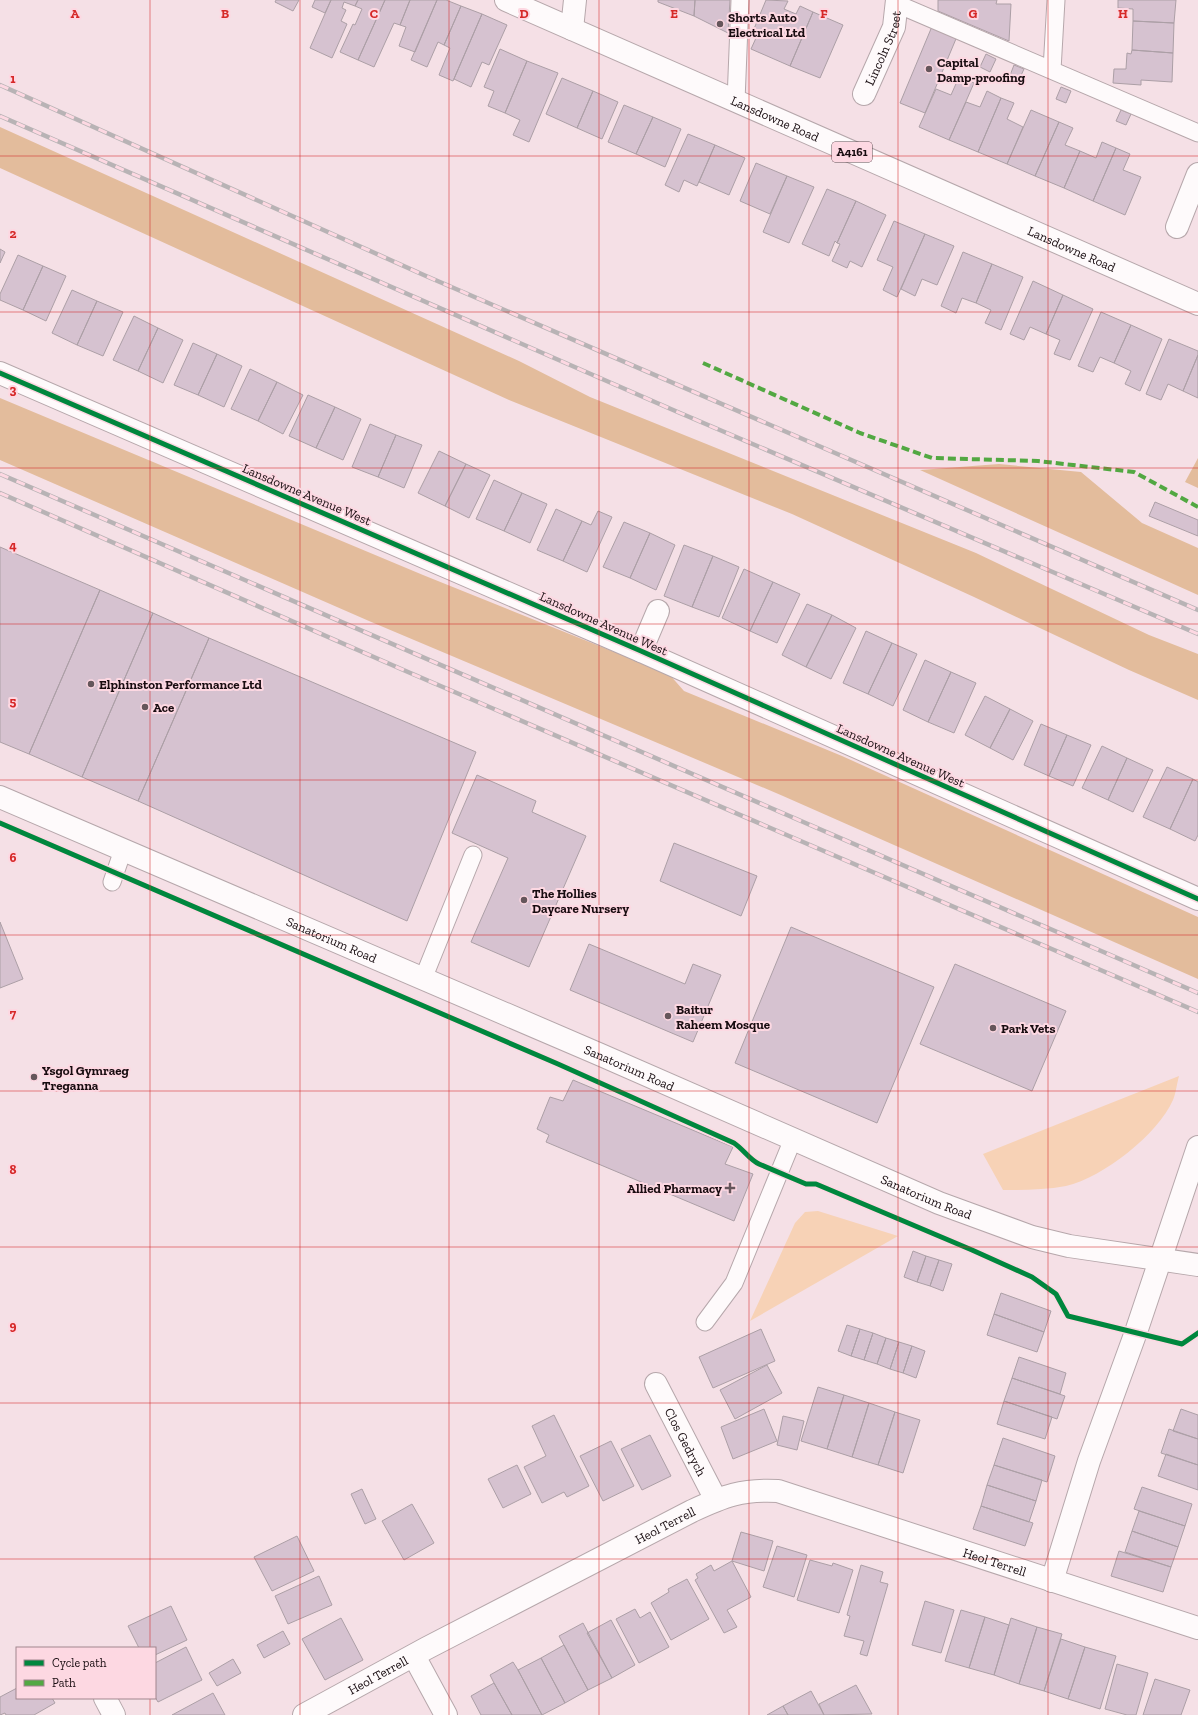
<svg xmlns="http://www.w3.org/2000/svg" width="1198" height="1715" font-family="'Zilla Slab',serif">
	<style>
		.green { fill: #f7d2b6 }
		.forest { fill: #e3bc9c }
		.building { fill: #d6c2d0; stroke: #ac9fa6 }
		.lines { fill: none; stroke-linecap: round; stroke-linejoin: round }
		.service-casing { stroke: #b6a7ab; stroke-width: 19 }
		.minor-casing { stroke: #b6a7ab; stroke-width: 24 }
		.primary-casing { stroke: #b6a7ab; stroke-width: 24 }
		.service { stroke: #fefafb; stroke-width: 17 }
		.minor { stroke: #fefafb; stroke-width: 22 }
		.primary { stroke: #fefafb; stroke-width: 22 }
		.rail-casing { stroke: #b8b3b5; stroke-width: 4.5 }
		.rail { stroke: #fdd8e2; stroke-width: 3; stroke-dasharray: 9; stroke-linecap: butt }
		.quiet { stroke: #52a842; stroke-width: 4; stroke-dasharray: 8 4; stroke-linecap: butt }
		.cycleway-casing { stroke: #fdd8e2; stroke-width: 8 }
		.cycleway { stroke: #00873e; stroke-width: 5 }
		.grid { fill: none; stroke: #d62828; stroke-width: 1; stroke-opacity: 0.55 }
		.poi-dot { fill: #65565b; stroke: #fdd8e2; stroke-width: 1.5 }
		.labels { text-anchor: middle; stroke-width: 4; stroke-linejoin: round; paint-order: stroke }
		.shield { fill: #fdd8e2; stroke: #5d494f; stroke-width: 1 }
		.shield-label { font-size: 12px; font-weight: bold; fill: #180c10 }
		.poi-label { font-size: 13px; font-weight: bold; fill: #180c10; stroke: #fdd8e2; text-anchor: start }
		.street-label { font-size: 13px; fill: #180c10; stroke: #fdd8e2 }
		.grid-label { font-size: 13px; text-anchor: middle; font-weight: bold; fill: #d62828; stroke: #fdd8e2; stroke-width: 4; stroke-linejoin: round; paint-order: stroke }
	</style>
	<rect width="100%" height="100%" fill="#f5e0e6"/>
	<!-- green -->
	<path class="green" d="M1179,1076C1177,1083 1176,1093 1173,1100C1157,1135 1104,1177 1066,1186C1045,1190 1024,1190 1003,1190L983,1154Z
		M818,1211L898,1236L750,1321L795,1223L805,1212Z"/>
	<!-- forest -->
	<path class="forest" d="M0,127L519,361L590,397L976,553L1149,635L1198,654V700L1129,670L974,597L792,514L509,400L0,168Z
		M0,398L423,575L669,674L684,691L842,756L1198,917V979L783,796L369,621L0,460Z
		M1198,458V488L1185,482Z
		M999,464L1081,472L1142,523L1198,548V595L920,470Z"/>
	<!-- building -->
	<path class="building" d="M276,0H299L293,11L275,2Z
		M315,0H331L325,13L312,7Z
		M331,0H358L355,6L344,2L342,8L346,10L341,21L347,24L332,58L310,48Z
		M358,0H385L358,60L340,52L353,24L355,25L362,9L355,6Z
		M385,0H410L400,25L394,23L374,67L358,60Z
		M410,0H437L415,52L399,46L406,27L400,25Z
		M437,0H446L461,6L444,45L438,42L427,67L411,60Z
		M658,0H695L694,16L658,2Z
		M695,0H730L728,33L694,16Z
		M766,0L788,1L784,9L796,14L800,6L813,12L790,66L751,49L756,38L751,36Z
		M938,0H997L996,4H1011L1009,41L938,11Z
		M1118,0H1176L1174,23L1133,21V9L1118,8Z
		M461,6L482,14L453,81L439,75L450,48L444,45Z
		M813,12L843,25L820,78L790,66Z
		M482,14L507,25L489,65L482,62L471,87L454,79Z
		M1133,21L1174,23L1173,53L1132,50Z
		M933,24L958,34L925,113L900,103Z
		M500,49L527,61L505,113L488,106L494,91L484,87Z
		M1132,50L1173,53L1172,82L1141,80V85L1113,83L1114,69H1126L1127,53L1131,54Z
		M986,54L996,59L990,72L980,67Z
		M527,61L558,73L529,142L513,135L520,120L505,113Z
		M1014,65L1024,69L1018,82L1009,78Z
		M959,77L974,83L949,140L919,127L936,89L951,95Z
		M562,78L593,91L577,128L546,114Z
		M1061,87L1071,91L1066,103L1056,99Z
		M593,91L618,102L602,139L577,128Z
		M987,91L1001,98L978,152L949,140L966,102L980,107Z
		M1001,98L1014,103L1007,119L1023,127L1007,164L978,152Z
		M624,105L653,117L636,154L608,142Z
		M1031,110L1059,122L1035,176L1007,164Z
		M1121,110L1131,114L1126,125L1116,121Z
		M653,117L681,129L665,167L636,154Z
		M1059,122L1073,128L1065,145L1080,151L1064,188L1035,176Z
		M688,134L715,145L697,186L684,180L679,192L665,185Z
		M1102,142L1116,148L1093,201L1064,188L1080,151L1096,158Z
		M715,145L745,158L729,195L699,182Z
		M1116,148L1130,154L1123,170L1141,177L1125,215L1093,201Z
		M756,163L787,176L770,214L740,201Z
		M787,176L814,187L789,243L763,232Z
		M827,189L856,201L837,243L835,241L829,256L802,244Z
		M856,201L886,215L862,267L850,261L847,268L832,261L840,244L837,243Z
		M894,221L925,234L897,297L883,290L893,267L877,260Z
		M925,234L954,246L937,285L922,279L915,296L901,289Z
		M0,249L5,252L0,263Z
		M963,252L992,264L976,303L962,298L956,313L941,306Z
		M18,255L43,266L23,310L0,300V294Z
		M992,264L1023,277L1001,330L985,323L991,310L976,303Z
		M43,266L66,276L46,321L23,310Z
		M1033,281L1063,295L1046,334L1030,327L1024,340L1010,334Z
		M72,290L97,301L77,345L52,333Z
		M1063,295L1093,309L1070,360L1054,354L1060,340L1046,334Z
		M97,301L123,312L103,356L77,345Z
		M1101,312L1131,325L1114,363L1100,357L1093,372L1078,366Z
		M134,316L158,328L138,371L113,360Z
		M1131,325L1162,339L1140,391L1125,384L1131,371L1114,363Z
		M158,328L183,340L163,383L138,371Z
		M1169,339L1198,351V355L1183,391L1168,384L1161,400L1146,394Z
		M193,343L217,354L198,395L174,385Z
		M217,354L242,366L224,407L198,395Z
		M1198,355V398L1183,391Z
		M250,369L277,382L258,421L231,409Z
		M277,382L303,395L283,434L258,421Z
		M308,395L335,407L316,448L289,436Z
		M335,407L361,419L343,460L316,448Z
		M370,424L396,435L378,477L352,467Z
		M396,435L422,445L404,488L378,477Z
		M439,451L466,464L445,506L418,493Z
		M466,464L490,475L469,518L445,506Z
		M494,480L522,493L504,531L476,519Z
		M522,493L547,504L530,543L504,531Z
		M1155,502L1198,520V536L1149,516Z
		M556,509L582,521L563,561L537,550Z
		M598,511L612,517L587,572L563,561L582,521L591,525Z
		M624,522L650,533L630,578L603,567Z
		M650,533L675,545L656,590L630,578Z
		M684,545L713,556L692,607L664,596Z
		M0,547L100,590L29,754L0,742Z
		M713,556L739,567L719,617L692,607Z
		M744,569L773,582L750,631L722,618Z
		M773,582L800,594L777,643L750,631Z
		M100,590L153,613L82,777L29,754Z
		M807,604L832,615L806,667L782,655Z
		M153,613L209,638L138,801L82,777Z
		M832,615L856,628L831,679L806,667Z
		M866,631L892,643L868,694L843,683Z
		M209,638L476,752L407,921L138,801Z
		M892,643L917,654L893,706L868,694Z
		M925,660L951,672L928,722L903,710Z
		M951,672L976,683L954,733L928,722Z
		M985,696L1010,709L990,748L965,735Z
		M1010,709L1033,721L1013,760L990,748Z
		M1041,724L1067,735L1049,776L1024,765Z
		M1067,735L1091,745L1073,786L1049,776Z
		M1102,746L1127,758L1108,800L1082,788Z
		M1127,758L1153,770L1133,812L1108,800Z
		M1167,767L1193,779L1170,829L1143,817Z
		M477,775L536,801L532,812L586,836L529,967L471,942L508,858L452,833Z
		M1193,779L1198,782V835L1195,841L1170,829Z
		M674,843L757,876L741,916L660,881Z
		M0,922L23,979L0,988Z
		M791,927L934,987L877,1123L735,1063Z
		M589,944L685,984L693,964L721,975L693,1042L570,990Z
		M955,964L1066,1011L1032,1091L920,1044Z
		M573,1080L733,1147L725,1164L753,1174L734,1221L546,1142L549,1135L537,1129L550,1097L563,1101Z
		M913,1251L926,1256L917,1282L904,1277Z
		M926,1256L939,1260L930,1286L917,1282Z
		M939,1260L952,1264L943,1291L930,1286Z
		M1001,1293L1051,1311L1044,1332L994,1314Z
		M994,1314L1044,1332L1037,1352L987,1335Z
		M847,1325L860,1329L851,1356L838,1351Z
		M761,1329L775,1361L713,1388L699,1357Z
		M860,1329L873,1333L864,1360L851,1356Z
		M873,1333L886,1338L877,1364L864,1360Z
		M886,1338L899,1342L890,1369L877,1364Z
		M899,1342L912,1346L903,1373L890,1369Z
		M912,1346L925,1351L916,1378L903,1373Z
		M1019,1357L1066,1373L1060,1394L1012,1378Z
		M767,1365L782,1393L735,1419L720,1390Z
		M1012,1378L1065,1396L1057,1419L1004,1401Z
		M818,1387L844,1395L827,1449L801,1441Z
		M844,1395L869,1403L852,1457L827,1449Z
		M1004,1401L1052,1417L1045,1439L997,1424Z
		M869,1403L895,1412L878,1465L852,1457Z
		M764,1409L777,1441L733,1459L721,1427Z
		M1181,1409L1198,1415V1439L1173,1431Z
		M895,1412L920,1420L903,1473L878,1465Z
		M554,1415L589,1486L567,1497L564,1492L542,1503L524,1467L546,1456L532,1426Z
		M783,1416L804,1421L797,1450L777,1445Z
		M1169,1429L1198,1439V1465L1161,1453Z
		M650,1435L671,1476L642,1490L621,1449Z
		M1003,1438L1055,1456L1047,1482L994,1465Z
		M611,1441L634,1486L603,1501L580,1456Z
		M1166,1454L1198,1465V1490L1158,1476Z
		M517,1465L531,1494L503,1508L488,1479Z
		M994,1465L1042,1480L1036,1501L987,1485Z
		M987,1485L1036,1501L1029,1522L981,1506Z
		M1142,1487L1192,1504L1185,1526L1134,1509Z
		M362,1489L376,1519L365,1524L351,1494Z
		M412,1504L434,1543L404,1560L382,1521Z
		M981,1506L1033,1523L1025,1546L973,1529Z
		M1139,1511L1185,1526L1178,1547L1132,1531Z
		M1132,1531L1178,1547L1171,1567L1125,1552Z
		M741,1532L773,1541L764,1571L732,1561Z
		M297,1536L314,1571L272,1591L254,1557Z
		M777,1546L807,1555L794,1597L763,1587Z
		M1119,1551L1171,1567L1163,1592L1111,1576Z
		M810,1560L832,1566L833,1563L853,1570L839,1613L797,1600Z
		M732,1561L751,1597L727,1610L737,1627L724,1633L695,1580L698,1578L696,1574L711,1565L714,1571Z
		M861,1565L883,1572L880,1582L888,1584L867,1656L860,1654L864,1641L844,1636L850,1616L847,1615Z
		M319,1576L332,1605L288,1624L275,1596Z
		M687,1579L709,1619L671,1640L651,1603L669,1592L668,1589Z
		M925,1601L954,1610L941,1653L912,1645Z
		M171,1606L187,1640L155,1655V1648H139L128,1626Z
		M635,1609L640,1618L650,1612L669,1647L639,1663L616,1619Z
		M961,1610L985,1617L969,1668L945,1661Z
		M985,1617L1009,1625L994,1675L969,1668Z
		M341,1618L363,1660L325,1680L302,1639Z
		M1011,1618L1037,1627L1019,1684L994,1675Z
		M611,1620L635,1665L612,1678L587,1633Z
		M583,1623L612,1678L588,1690L559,1636Z
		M1037,1627L1062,1634L1044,1691L1019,1684Z
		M283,1631L290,1644L264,1658L257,1645Z
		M1061,1639L1085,1647L1068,1699L1044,1691Z
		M564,1645L588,1690L565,1703L541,1658Z
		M186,1647L202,1680L158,1702L155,1697V1663Z
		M1085,1647L1116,1656L1100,1709L1068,1699Z
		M541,1658L565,1703L542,1715L518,1670Z
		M233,1659L241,1673L217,1686L209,1673Z
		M513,1662L518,1670L542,1715H512L494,1683L490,1675Z
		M1117,1664L1148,1673L1136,1715H1127L1105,1709Z
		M1155,1679L1190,1690L1181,1715H1143Z
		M494,1683L512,1715H481L471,1696Z
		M856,1685L872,1714L824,1715L819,1704Z
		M17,1688V1698H52L55,1703L34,1715H6L5,1713L0,1715V1697Z
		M811,1691L824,1715H788L783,1706Z
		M213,1693L225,1715H172Z
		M783,1706L788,1715H767Z"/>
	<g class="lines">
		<!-- service casing -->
		<g class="service-casing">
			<path id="service" d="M897,4L1198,133
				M1052,70L1056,0
				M736,101L740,0
				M112,882L123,850
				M423,979L473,855
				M705,1322L734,1283L793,1139"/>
		</g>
		<!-- minor casing -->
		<g class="minor-casing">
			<g id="minor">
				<path d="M572,29L575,0"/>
				<path id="s1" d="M864,94L894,27L897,0"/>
				<path d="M1177,227L1198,174"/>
				<path d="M0,373L641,651L1198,899"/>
				<path d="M641,651L658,611"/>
				<path id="s2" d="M0,797L601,1055L939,1203L1032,1237L1069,1246L1198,1265"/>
				<path id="s3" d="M656,1384L716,1500"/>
				<path d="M1052,1581L1089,1461L1136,1332L1198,1147"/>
				<path d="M414,1656L446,1715"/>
				<path d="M105,1698L114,1715"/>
				<path id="s4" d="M304,1715L427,1648L692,1511C724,1496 742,1489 778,1491L1198,1628"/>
			</g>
		</g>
		<!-- primary casing -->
		<g class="primary-casing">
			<g id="primary">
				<path id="s5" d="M506,0L1198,304"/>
			</g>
		</g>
		<!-- service -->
		<use href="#service" class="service"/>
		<!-- minor -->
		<use href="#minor" class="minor"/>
		<!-- primary -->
		<use href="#primary" class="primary"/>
		<!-- rail casing -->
		<g class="rail-casing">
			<path id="rail" d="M0,85L426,276L1198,610
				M0,116L680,413L1198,634
				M0,474L1198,993
				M0,493L408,672L1198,1012"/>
		</g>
		<!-- rail -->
		<use href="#rail" class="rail"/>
		<!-- quiet -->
		<path class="quiet" d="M703,363L860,433L932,458L1038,461L1134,472L1198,507"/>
		<!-- cycleway casing -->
		<g class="cycleway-casing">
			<path id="cycleway" d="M0,373L641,651L1198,899
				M0,823L558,1064L734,1143C743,1149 750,1160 759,1164L806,1184H816L972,1250L1032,1277L1056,1294L1068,1316L1182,1344L1198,1333"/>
		</g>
		<!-- cycleway -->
		<use href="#cycleway" class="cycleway"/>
	</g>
	<!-- grid -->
	<path class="grid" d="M150,0V1648M300,0V1715M449,0V1715M599,0V1715M749,0V1715M898,0V1715M1048,0V1715M0,156H1198M0,312H1198M0,468H1198M0,624H1198M0,780H1198M0,935H1198M0,1091H1198M0,1247H1198M0,1403H1198M0,1559H1198M150,1698V1715"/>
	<!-- markers -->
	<g class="poi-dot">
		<circle cx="720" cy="24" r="4"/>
		<circle cx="929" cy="69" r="4"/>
		<circle cx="91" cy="684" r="4"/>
		<circle cx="145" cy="707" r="4"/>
		<circle cx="524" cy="900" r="4"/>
		<circle cx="668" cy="1016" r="4"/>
		<circle cx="993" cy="1028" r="4"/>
		<circle cx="34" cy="1077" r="4"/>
		<path d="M728 1182h4v4h4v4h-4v4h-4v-4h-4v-4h4z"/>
	</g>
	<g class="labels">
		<!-- shield labels -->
		<rect class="shield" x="832" y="142" width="40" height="20" rx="3"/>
		<g class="shield-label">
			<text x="852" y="156">A4161</text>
		</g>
		<!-- poi labels -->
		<g class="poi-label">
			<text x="728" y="22">Shorts Auto<tspan x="728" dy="15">Electrical Ltd</tspan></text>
			<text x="937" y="67">Capital<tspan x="937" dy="15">Damp-proofing</tspan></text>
			<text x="99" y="689">Elphinston Performance Ltd</text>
			<text x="153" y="712">Ace</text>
			<text x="532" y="898">The Hollies<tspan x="532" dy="15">Daycare Nursery</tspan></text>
			<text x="676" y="1014">Baitur<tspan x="676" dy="15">Raheem Mosque</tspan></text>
			<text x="1001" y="1033">Park Vets</text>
			<text x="42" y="1075">Ysgol Gymraeg<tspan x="42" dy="15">Treganna</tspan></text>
			<text x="722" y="1193" text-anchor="end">Allied Pharmacy</text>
		</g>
		<!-- street labels -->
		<g class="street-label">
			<text dy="5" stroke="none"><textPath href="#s1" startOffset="50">Lincoln Street</textPath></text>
			<text dy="5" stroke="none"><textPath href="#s5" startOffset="294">Lansdowne Road</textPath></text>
			<text dy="5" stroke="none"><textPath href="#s5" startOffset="618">Lansdowne Road</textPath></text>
			<text transform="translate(307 494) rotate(23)" y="5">Lansdowne Avenue West</text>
			<text transform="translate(604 623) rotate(24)" y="5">Lansdowne Avenue West</text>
			<text transform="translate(901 755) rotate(24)" y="5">Lansdowne Avenue West</text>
			<text dy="5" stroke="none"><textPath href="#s2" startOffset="361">Sanatorium Road</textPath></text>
			<text dy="5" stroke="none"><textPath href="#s2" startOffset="685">Sanatorium Road</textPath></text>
			<text dy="5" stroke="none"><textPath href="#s2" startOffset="1009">Sanatorium Road</textPath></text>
			<text dy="5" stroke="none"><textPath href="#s3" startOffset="65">Clos Gedrych</textPath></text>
			<text dy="5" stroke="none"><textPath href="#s4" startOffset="408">Heol Terrell</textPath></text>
			<text dy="5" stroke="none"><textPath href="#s4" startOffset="756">Heol Terrell</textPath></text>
			<text dy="5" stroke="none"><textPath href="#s4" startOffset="84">Heol Terrell</textPath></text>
		</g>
	</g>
	<g class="grid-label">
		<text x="75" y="18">A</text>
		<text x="225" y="18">B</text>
		<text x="374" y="18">C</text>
		<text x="524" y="18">D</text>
		<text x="674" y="18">E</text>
		<text x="824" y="18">F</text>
		<text x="973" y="18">G</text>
		<text x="1123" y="18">H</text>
		<text x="13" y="83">1</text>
		<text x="13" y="238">2</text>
		<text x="13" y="394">3</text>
		<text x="13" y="550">4</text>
		<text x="13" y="706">5</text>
		<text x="13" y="862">6</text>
		<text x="13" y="1018">7</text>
		<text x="13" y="1174">8</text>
		<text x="13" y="1330">9</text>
	</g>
	<!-- legend -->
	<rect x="16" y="1647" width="140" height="52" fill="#fdd8e2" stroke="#a1868e"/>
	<rect x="24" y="1660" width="20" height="6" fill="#00873e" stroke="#a1868e"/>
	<text x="52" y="1667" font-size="12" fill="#180c10">Cycle path</text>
	<rect x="24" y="1680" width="20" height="6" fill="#52a842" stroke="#a1868e"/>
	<text x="52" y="1687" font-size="12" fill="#180c10">Path</text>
</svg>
